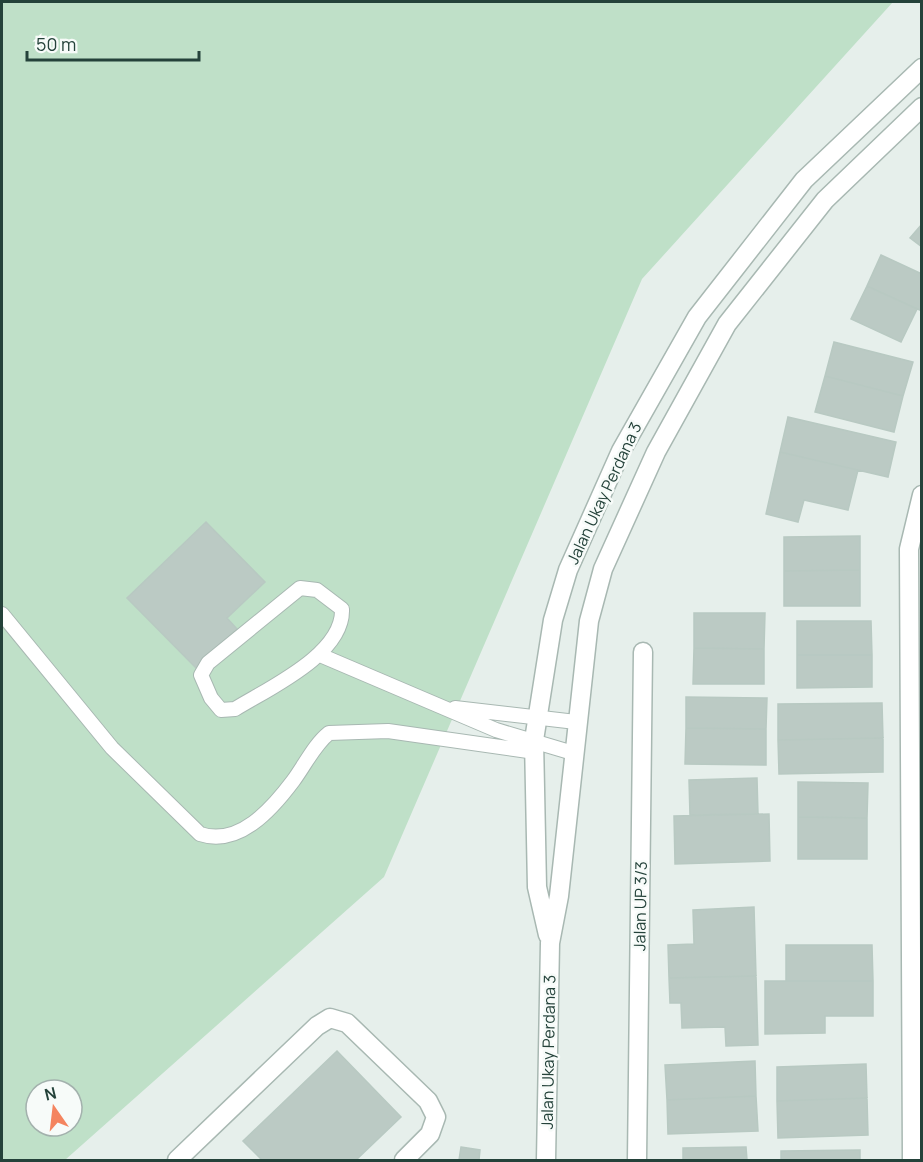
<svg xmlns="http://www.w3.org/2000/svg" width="923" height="1162" font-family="Manrope,sans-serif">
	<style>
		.green { fill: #bfe0c8; fill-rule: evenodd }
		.building { fill: #bbcac4; stroke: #b8c9c2; stroke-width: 1.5 }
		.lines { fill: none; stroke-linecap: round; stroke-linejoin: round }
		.lane-casing { stroke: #a8b8b2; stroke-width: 16 }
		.street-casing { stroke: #a8b8b2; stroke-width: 21 }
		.lane { stroke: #fff; stroke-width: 14 }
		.street { stroke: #fff; stroke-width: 18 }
		.labels { text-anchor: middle; stroke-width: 5; stroke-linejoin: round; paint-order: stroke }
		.street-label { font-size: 16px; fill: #24423a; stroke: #f7fbf9 }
	</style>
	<rect width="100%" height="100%" fill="#e6efeb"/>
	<!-- green -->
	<path class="green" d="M2,2H893L642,279L384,877L65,1160H2ZM36,1090H72V1126H36Z"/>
	<!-- building -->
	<path class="building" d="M922,224V247L910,238Z
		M881,255L922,274V311L867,286Z
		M867,286L917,309L901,342L851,319Z
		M834,342L913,362L903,396L825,376Z
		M825,376L903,396L894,432L815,412Z
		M788,417L896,442L888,477L780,452Z
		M780,452L858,470L848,510L804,500L798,522L766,514Z
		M206,522L265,582L227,618L237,629L196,668L127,598Z
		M860,536V570L784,571V537Z
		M860,570V606H784V571Z
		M694,613H765L764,649L694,648Z
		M797,621H871L872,655H797Z
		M694,648L764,649V684H693Z
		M797,655H872V687L797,688Z
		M686,697L767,698L766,729L686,728Z
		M882,703L883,738L778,740V704Z
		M686,728L766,729V765L685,764Z
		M883,738V772L779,774L778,740Z
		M757,778L758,814L690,815L689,780Z
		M798,782L868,783L867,818L798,817Z
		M769,814L770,861L675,864L674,816Z
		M798,817L867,818V859H798Z
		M754,907L756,976L669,978L668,945L694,944L693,910Z
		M786,945H872L873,981H786Z
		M756,976L758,1045L726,1046L725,1027L682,1028L681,1003H670L669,978Z
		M765,981H873V1016H825V1033L765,1034Z
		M337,1051L401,1117L356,1160H262L243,1141Z
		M755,1061L756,1096L667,1100L665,1065Z
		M866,1064L867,1098L777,1101V1067Z
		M756,1096L758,1131L668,1134L667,1100Z
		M867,1098L868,1135L778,1138L777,1101Z
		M461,1147L480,1150L479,1160H459Z
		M746,1147L747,1160H683V1148Z
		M860,1150V1160H781V1151Z"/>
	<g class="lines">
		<!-- lane casing -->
		<g class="lane-casing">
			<path id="lane" d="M300,588L317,590L342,609C344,654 269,688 235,709L221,710L211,698L201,675L208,663Z
				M2,614L112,748L200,834C239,847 272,809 293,781C305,765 314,745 329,733L388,731L535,752
				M320,655L496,730L573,753
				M455,708L576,722"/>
		</g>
		<!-- street casing -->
		<g class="street-casing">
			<path id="street" d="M548,935L537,887L534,740L553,620L568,570L621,451L697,317L804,180L922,68
				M177,1160L317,1026L330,1018L347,1023L428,1101L436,1117L430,1134L404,1160
				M546,1160L550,943L559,896L589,621L603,569L656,452L727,324L825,200L922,107
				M637,1160L643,652
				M912,1160L909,549L922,495"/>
		</g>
		<!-- lane -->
		<use href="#lane" class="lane"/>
		<!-- street -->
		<use href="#street" class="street"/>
	</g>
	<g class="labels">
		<!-- street labels -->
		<g class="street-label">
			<text transform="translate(604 493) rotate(-65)" y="6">Jalan Ukay Perdana 3</text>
			<text transform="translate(640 906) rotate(-89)" y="6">Jalan UP 3/3</text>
			<text transform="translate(548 1052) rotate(-89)" y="6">Jalan Ukay Perdana 3</text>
		</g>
	</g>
	<!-- border -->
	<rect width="923" height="1162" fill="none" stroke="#24423a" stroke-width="6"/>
	<!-- north arrow -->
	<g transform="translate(54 1108) rotate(346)"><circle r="28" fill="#f7fbf9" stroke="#a3b1ad" stroke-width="1.5"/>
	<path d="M0-4.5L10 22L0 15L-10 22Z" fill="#f4845f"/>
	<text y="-9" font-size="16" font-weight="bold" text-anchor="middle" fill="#24423a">N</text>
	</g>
	<!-- scale -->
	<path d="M27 51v9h172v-9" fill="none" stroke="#24423a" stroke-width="3"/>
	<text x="36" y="51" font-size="18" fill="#24423a" stroke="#f7fbf9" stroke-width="4.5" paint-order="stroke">50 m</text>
</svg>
